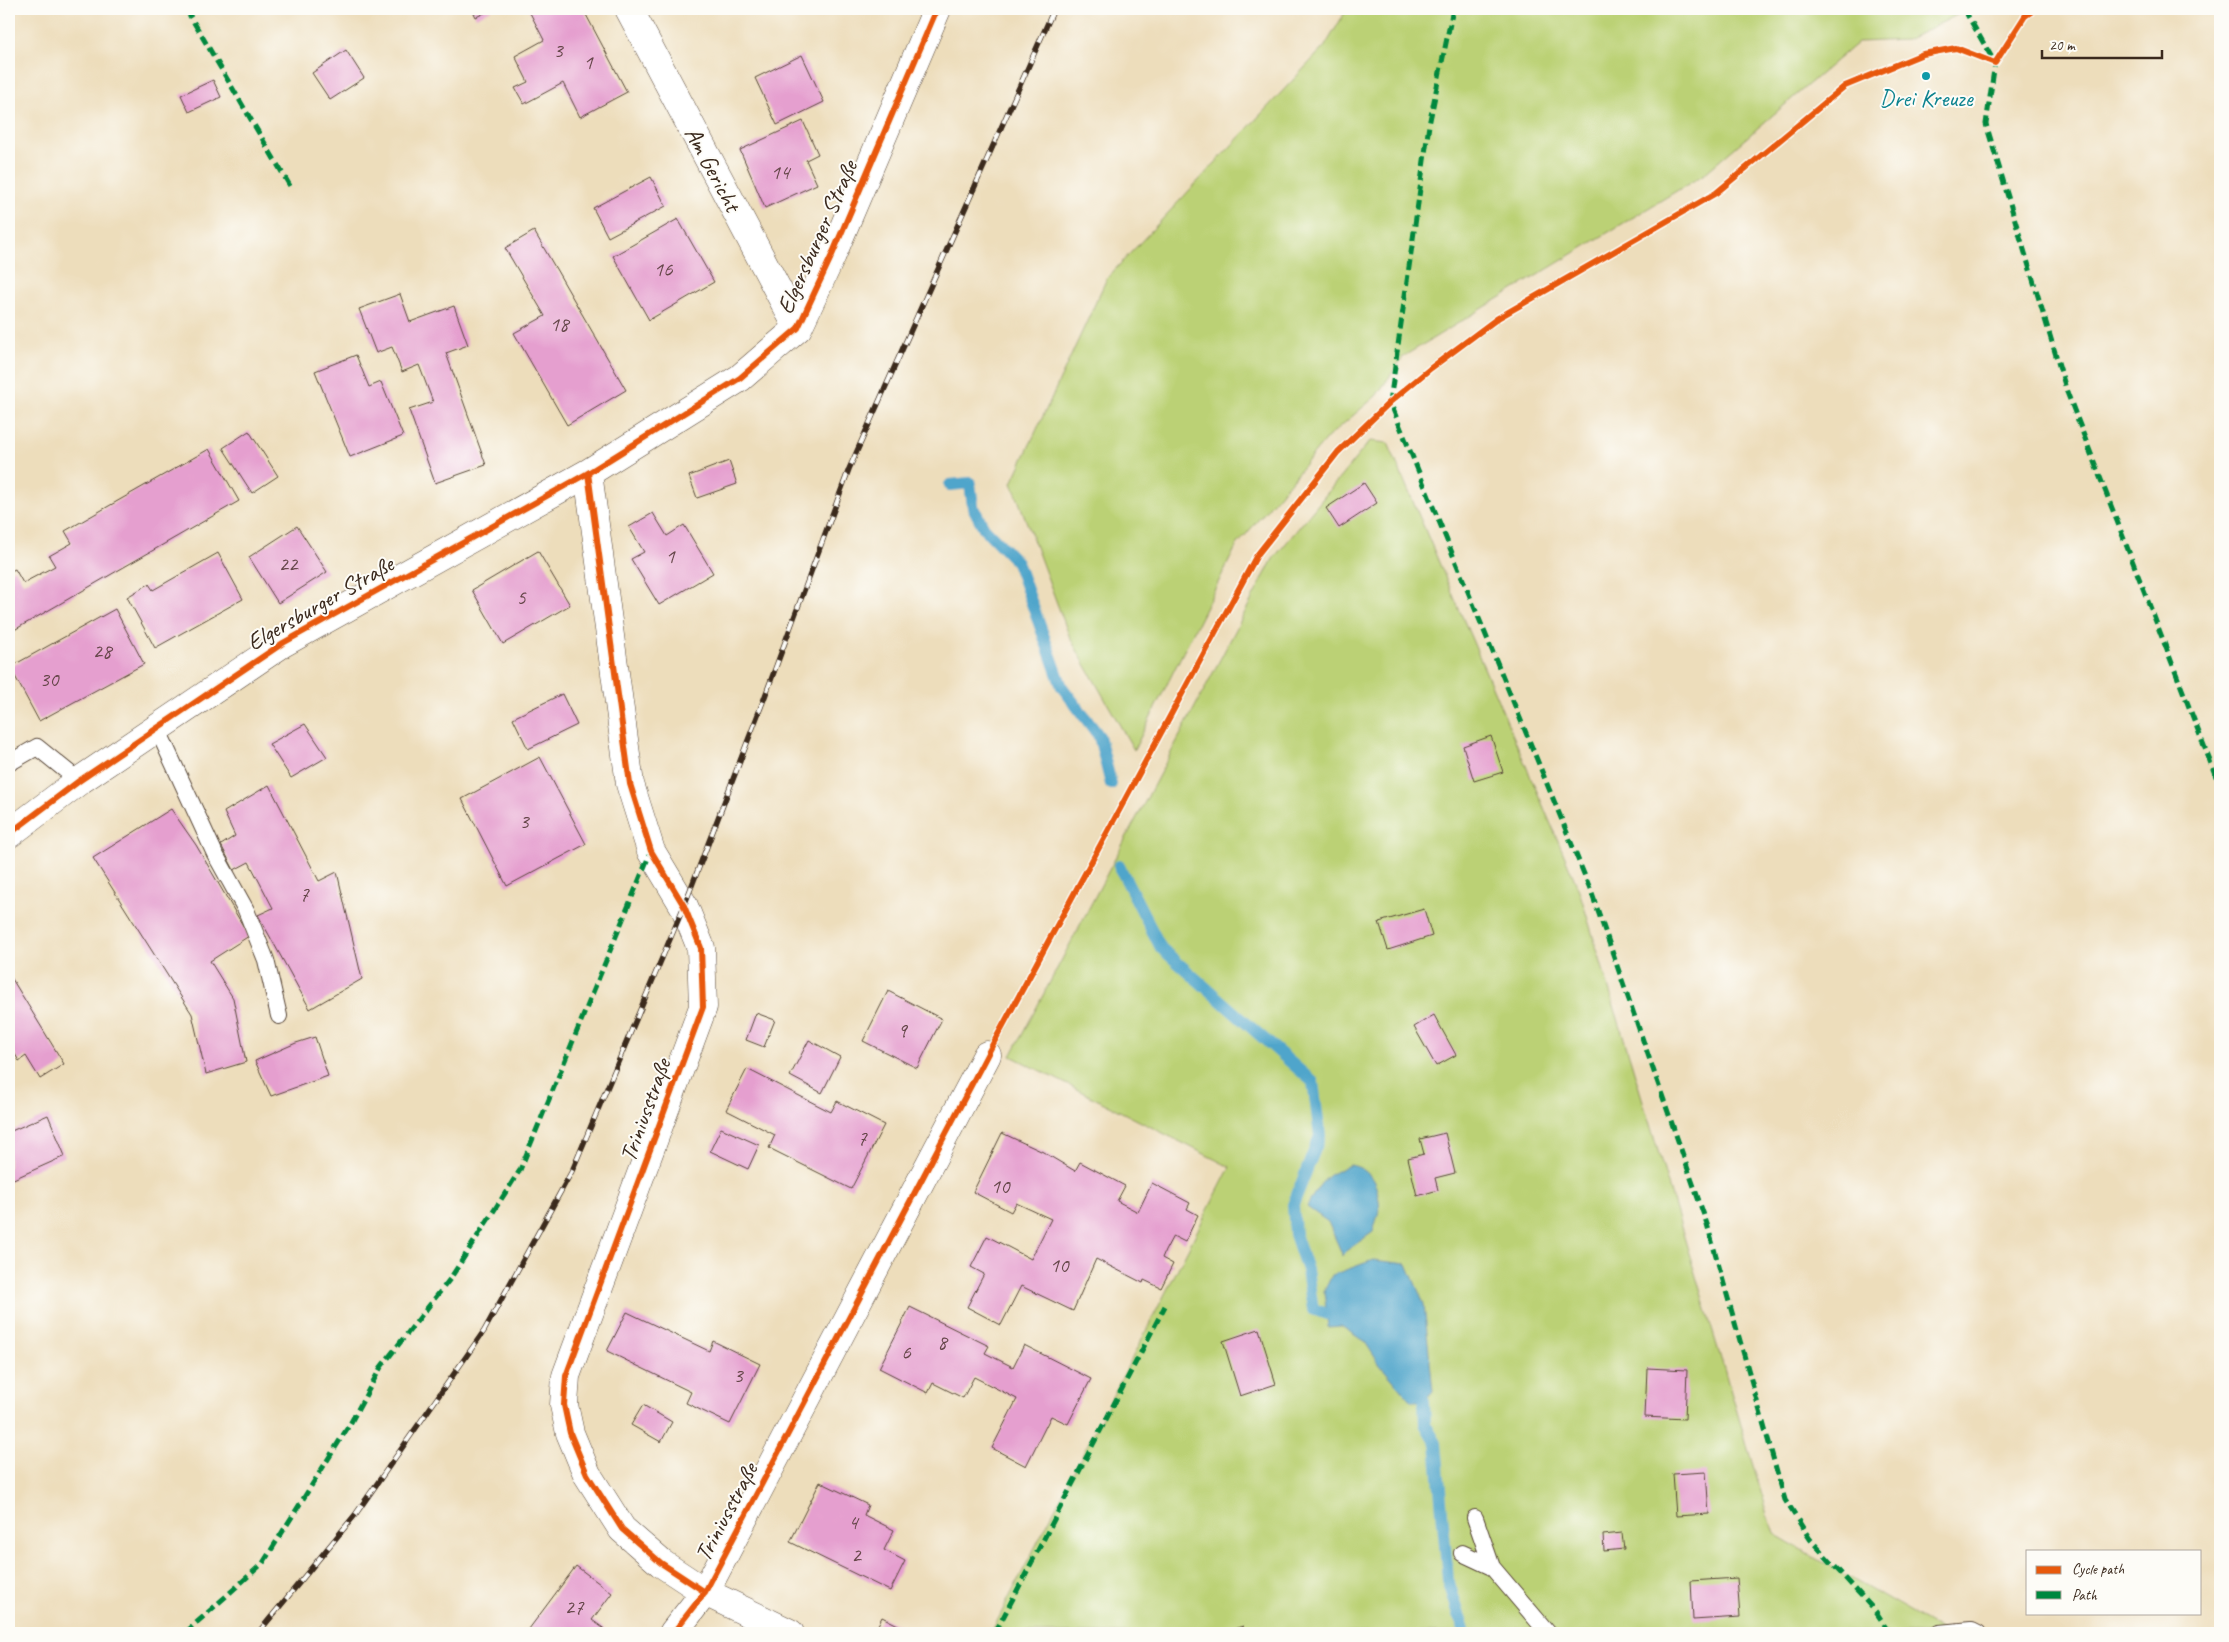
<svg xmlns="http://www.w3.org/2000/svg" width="2229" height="1642" font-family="Caveat,sans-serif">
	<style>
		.green { fill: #bbd175; stroke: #7b7e4a }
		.water { fill: #4fa5cb; stroke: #456874 }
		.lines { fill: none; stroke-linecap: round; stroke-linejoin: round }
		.stream { stroke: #4fa5cb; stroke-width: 12 }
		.building { fill: #e59fcf }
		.service-casing { stroke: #564536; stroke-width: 18 }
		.minor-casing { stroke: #564536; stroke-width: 29 }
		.service { stroke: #fff; stroke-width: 16 }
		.minor { stroke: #fff; stroke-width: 28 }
		.rail-casing { stroke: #3b2a1e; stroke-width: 5.5 }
		.rail { stroke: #fdfcf7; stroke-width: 4; stroke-dasharray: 11; stroke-linecap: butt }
		.quiet { stroke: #00873e; stroke-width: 5; stroke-dasharray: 10 5; stroke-linecap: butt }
		.cycleway-casing { stroke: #fdfcf7; stroke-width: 9 }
		.cycleway { stroke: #e8590c; stroke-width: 6 }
		.culture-dot { fill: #0f9aa8; stroke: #fdfcf7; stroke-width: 2 }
		.labels { text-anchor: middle; stroke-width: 4; stroke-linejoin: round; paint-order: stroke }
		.number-label { font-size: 21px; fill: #66474a }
		.culture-label { font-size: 24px; fill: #0d838f; stroke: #fdfcf7 }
		.street-label { font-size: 24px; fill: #3b2a1e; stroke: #fdfcf7 }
	</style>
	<rect width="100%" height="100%" fill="#fdfcf7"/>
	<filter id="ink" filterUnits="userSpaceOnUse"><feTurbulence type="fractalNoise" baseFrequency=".02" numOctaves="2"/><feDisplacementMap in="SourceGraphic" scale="10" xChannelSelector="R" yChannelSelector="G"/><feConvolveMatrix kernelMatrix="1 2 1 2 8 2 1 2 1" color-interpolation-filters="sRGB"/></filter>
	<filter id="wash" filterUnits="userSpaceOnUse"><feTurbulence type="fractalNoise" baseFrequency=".0096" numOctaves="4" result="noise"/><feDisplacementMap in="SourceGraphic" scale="20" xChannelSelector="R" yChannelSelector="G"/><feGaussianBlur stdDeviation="1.12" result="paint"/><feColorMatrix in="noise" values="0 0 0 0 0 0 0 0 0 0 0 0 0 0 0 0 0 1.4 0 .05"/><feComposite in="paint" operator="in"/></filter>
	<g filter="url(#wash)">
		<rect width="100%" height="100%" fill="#edddbb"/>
		<!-- green -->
		<path class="green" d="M1347,9H1969L1907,40L1858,42L1703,175L1404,356L1376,396L1328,437L1237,545L1134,750L1070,638L1012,483L1107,278L1325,46Z
			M1370,441L1388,443L1579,890L1774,1534L1946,1633H991L1230,1167L1011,1056L1273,559Z"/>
		<!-- water -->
		<path class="water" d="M1350,1165C1369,1168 1377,1182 1379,1201C1381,1210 1375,1223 1373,1232L1346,1251L1343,1256L1328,1222L1307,1207C1319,1183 1325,1175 1350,1165Z
			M1373,1260L1407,1264L1424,1304L1433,1391L1424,1401H1411L1380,1365L1365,1342L1341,1326L1328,1327L1324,1292L1332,1275Z"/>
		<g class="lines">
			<!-- stream -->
			<path class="stream" d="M950,485L970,483L973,507L984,528L1017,562L1062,687L1099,736L1111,784
				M1119,866L1161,948L1313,1082L1320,1136L1293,1205L1295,1234L1307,1270L1313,1309L1327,1314
				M1424,1401L1425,1424L1436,1443L1448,1580L1465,1633"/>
		</g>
		<g id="blocks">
			<!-- building -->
			<path class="building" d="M472,9H493L476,17Z
				M528,9H583L627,92L580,117L563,83L524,104L515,88L528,82L515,56L544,40Z
				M346,50L364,78L330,100L312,73Z
				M802,55L824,102L777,125L755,78Z
				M213,80L221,97L189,112L181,95Z
				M803,121L818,154L806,160L817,184L765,208L740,150Z
				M651,177L666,206L608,237L593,208Z
				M678,219L714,282L649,320L613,256Z
				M534,231L626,390L567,425L514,333L545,316L505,248Z
				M400,294L410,322L454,306L468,345L446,353L486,465L435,483L409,410L433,402L419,365L402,372L392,347L376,353L359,309Z
				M356,355L369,387L381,382L403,436L350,457L315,371Z
				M249,431L278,476L252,493L223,448Z
				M209,449L239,501L9,633V572L15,569L23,583L55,566L49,556L72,543L65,531Z
				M729,461L737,484L697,498L689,476Z
				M1364,483L1377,503L1339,528L1326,508Z
				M653,513L667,536L684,525L713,573L659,605L631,559L644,552L629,527Z
				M297,526L327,572L278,603L249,557Z
				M538,551L570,605L503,644L472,590Z
				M218,553L243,599L155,648L127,597L149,584L153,590Z
				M115,609L144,664L39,721L10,667Z
				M562,694L577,725L528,749L513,718Z
				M305,724L327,757L291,778L269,744Z
				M1491,736L1503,772L1474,781L1463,746Z
				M540,757L586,844L507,886L462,799Z
				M269,785L319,881L337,872L362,979L310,1009L258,915L273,908L249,862L234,870L221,845L235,836L224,812Z
				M171,809L196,845L249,936L210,961L233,998L246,1062L206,1074L192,1014L93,858Z
				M1424,909L1432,936L1388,950L1379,922Z
				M9,974L64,1064L40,1079L26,1056L19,1061L9,1044Z
				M888,991L942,1019L917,1068L863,1041Z
				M756,1013L775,1020L764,1047L746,1040Z
				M1434,1015L1456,1055L1436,1066L1414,1027Z
				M315,1037L328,1076L271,1096L255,1061L296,1043Z
				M809,1040L840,1057L822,1093L790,1076Z
				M747,1069L831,1112L837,1101L884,1125L851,1189L769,1148L775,1135L726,1110Z
				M48,1115L65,1156L9,1181V1132Z
				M721,1128L759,1145L748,1169L710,1151Z
				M1002,1133L1043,1152L1075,1171L1080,1162L1125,1186L1117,1201L1138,1212L1152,1183L1190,1203L1187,1209L1198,1215L1185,1242L1173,1236L1165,1251L1162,1258L1173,1264L1161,1288L1144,1280L1143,1283L1096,1259L1073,1311L1021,1286L1001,1325L967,1307L984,1274L971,1267L987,1236L1031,1259L1051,1219L1016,1203L1011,1212L973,1192Z
				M1445,1133L1455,1173L1435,1178L1438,1190L1417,1196L1408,1158L1424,1154L1420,1139Z
				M910,1307L989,1346L985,1353L1013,1367L1024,1345L1091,1379L1068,1424L1051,1416L1026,1466L992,1448L1017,1399L974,1377L963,1398L933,1383L928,1393L879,1368Z
				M627,1312L709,1351L713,1341L760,1364L730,1424L686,1403L691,1392L607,1351Z
				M1259,1329L1276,1384L1240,1396L1223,1341Z
				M1647,1368L1687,1370L1685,1419L1645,1417Z
				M643,1405L672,1422L661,1442L631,1425Z
				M1706,1472L1709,1514L1676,1516L1673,1474Z
				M820,1482L868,1505L864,1515L894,1530L884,1550L905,1561L890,1591L790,1542Z
				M1622,1533L1624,1549L1604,1551L1603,1535Z
				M576,1566L612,1593L592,1620L610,1633H526Z
				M1737,1578L1740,1617L1693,1620L1691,1581Z
				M882,1617L914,1633H874Z
				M1243,1626L1245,1633H1221Z"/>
		</g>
	</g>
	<g filter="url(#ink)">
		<use href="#blocks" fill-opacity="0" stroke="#564536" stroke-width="1"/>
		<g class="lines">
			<!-- service casing -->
			<g class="service-casing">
				<path id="service" d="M157,728L215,854L246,910L266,960L279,1016
					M9,763L37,747L79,781
					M1475,1518L1492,1567L1548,1633
					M1462,1553L1492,1567
					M1939,1633L1972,1630L1978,1633"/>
			</g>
			<!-- minor casing -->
			<g class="minor-casing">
				<path id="minor" d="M629,9L798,328
					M588,473L630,784L651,851L684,906L701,948L703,1007L566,1376L564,1405L570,1433L587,1474L622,1529L661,1563L705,1592L790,1633
					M9,834L79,781L283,643L588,473L740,378L798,328L832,255L937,9
					M673,1633L705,1592L987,1055"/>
			</g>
			<!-- service -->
			<use href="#service" class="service"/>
			<!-- minor -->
			<use href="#minor" class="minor"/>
			<!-- rail casing -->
			<g class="rail-casing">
				<path id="rail" d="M258,1633L355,1515L484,1331L572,1171L684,906L764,699L849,469L1054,9"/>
			</g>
			<!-- rail -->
			<use href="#rail" class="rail"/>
			<!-- quiet -->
			<path class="quiet" d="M186,9L290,186
				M1453,9L1429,125L1390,402L1591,891L1707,1224L1785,1500L1810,1539L1876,1612L1890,1633
				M1964,9L1995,63
				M1998,59L1995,63L1986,124L2067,392L2220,787
				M185,1633L263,1563L350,1424L381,1367L450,1279L520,1170L651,851
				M995,1633L1165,1306"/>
			<!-- cycleway casing -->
			<g class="cycleway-casing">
				<path id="cycleway" d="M588,473L630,784L651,851L684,906L701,948L703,1007L566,1376L564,1405L570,1433L587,1474L622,1529L661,1563L705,1592
					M9,834L79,781L283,643L588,473L740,378L798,328L832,255L937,9
					M673,1633L705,1592L987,1055L1257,555L1338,452L1390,402L1431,368L1498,318L1716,193L1845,86L1923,54L1956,48L1995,63L2025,16L2035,9"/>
			</g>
			<!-- cycleway -->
			<use href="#cycleway" class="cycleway"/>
		</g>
	</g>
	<!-- markers -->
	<circle class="culture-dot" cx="1926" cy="76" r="5"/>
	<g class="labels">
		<!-- number labels -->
		<g class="number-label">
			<text x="558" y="57">3</text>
			<text x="588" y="69">1</text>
			<text x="780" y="179">14</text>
			<text x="663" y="276">16</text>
			<text x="559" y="331">18</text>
			<text x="670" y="563">1</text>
			<text x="288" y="571">22</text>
			<text x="521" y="604">5</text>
			<text x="102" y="658">28</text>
			<text x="49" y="686">30</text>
			<text x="524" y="828">3</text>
			<text x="304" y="901">7</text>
			<text x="902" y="1037">9</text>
			<text x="862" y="1145">7</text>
			<text x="1000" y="1193">10</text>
			<text x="1059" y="1272">10</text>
			<text x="942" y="1349">8</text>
			<text x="906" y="1359">6</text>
			<text x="738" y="1382">3</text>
			<text x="853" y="1529">4</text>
			<text x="856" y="1562">2</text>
			<text x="574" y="1614">27</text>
		</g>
		<!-- culture labels -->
		<g class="culture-label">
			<text x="1926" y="106">Drei Kreuze</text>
		</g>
		<!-- street labels -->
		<g class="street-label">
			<text transform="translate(713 169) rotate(62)" y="8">Am Gericht</text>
			<text transform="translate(817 237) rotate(-66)" y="8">Elgersburger Straße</text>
			<text transform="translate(320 603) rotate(-30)" y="8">Elgersburger Straße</text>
			<text transform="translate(645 1110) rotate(-70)" y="8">Triniusstraße</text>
			<text transform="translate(726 1512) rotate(-62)" y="8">Triniusstraße</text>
		</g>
	</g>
	<!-- margin -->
	<rect width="2229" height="1642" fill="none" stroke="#fdfcf7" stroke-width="30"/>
	<!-- legend -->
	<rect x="2026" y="1550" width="175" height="65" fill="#fdfcf7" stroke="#afa8a0"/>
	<rect x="2036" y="1566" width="25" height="8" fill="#e8590c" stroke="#afa8a0"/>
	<text x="2072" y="1574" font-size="15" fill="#3b2a1e">Cycle path</text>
	<rect x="2036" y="1591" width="25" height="8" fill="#00873e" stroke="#afa8a0"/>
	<text x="2072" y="1600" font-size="15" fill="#3b2a1e">Path</text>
	<!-- scale -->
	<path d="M2042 50v8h120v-8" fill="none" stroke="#3b2a1e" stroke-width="2.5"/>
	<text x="2049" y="50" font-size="15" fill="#3b2a1e" stroke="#fdfcf7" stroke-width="4" paint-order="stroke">20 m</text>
</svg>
